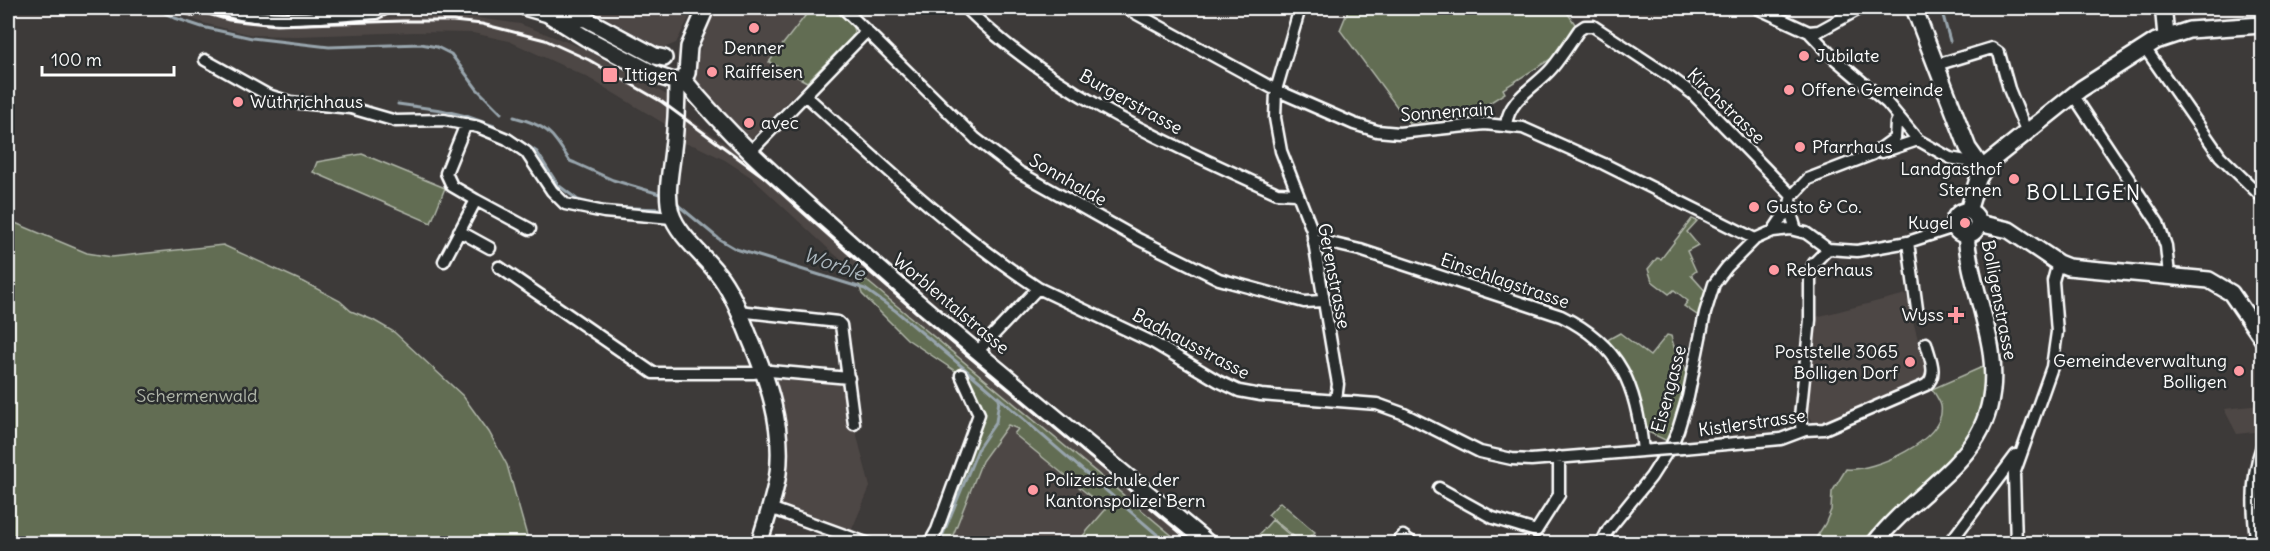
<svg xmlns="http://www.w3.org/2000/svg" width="2270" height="551" font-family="Delius,sans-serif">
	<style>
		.built { fill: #4e4745 }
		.green { fill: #626d53; stroke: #b0b6a9; stroke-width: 1.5 }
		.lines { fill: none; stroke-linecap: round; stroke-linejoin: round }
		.stream { stroke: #98a5ad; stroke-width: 3 }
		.street-casing { stroke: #fff; stroke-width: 15 }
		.secondary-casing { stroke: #fff; stroke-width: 20 }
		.street { stroke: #2a2d2e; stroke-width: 10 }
		.secondary { stroke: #2a2d2e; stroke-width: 15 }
		.rail { stroke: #fff; stroke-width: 3 }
		.street-bridge-casing { stroke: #fff; stroke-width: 15; stroke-linecap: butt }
		.street-bridge { stroke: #2a2d2e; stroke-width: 10 }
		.poi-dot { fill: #ff9aa2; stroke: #2a2d2e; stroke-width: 2 }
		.labels { text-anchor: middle; stroke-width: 5; stroke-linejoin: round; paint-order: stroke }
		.poi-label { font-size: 18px; fill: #fff; stroke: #2a2d2e; text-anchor: start }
		.street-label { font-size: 18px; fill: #fff; stroke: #2a2d2e }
		.park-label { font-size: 18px; fill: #b0b6a9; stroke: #2a2d2e }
		.water-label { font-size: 20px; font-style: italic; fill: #a9b4bb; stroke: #2a2d2e }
		.quarter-label { font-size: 21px; letter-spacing: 1.5px; fill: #fff; stroke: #2a2d2e }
	</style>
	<rect width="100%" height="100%" fill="#3d3a39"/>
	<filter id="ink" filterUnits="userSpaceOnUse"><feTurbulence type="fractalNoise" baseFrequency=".0167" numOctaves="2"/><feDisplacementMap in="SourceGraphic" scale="12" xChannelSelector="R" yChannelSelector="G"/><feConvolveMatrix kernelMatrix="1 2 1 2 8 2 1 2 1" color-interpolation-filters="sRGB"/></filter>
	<g filter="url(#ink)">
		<!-- built -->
		<path class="built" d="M164,8H203L234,16L258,20L462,16L520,24L585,49L672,98L686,116L754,164L1202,543H1181L934,339L833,253L751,177L725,160L696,146L674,141L675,130L587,77L509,41L473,33L416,32L296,36L253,35L203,23Z
			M235,8H375L289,12L248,11Z
			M575,8H694L676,43L666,47H660L592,10Z
			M712,8H834L851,25L853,33L750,140L694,80V72Z
			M1906,294L1927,374L1925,380L1824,424L1813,422L1808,413L1816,317Z
			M770,371L849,378L854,424L870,487L849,536L770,508L774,493Z
			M2262,405V431L2237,434L2224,409Z
			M1007,425L1018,429L1167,543L950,544L982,461Z"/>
		<!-- green -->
		<path class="green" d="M816,8H834L852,25L854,31L852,37L807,82L769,62L805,16Z
			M1349,8H1394L1399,13L1408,8H1564L1577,27L1554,57L1503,89L1505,93L1469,116L1409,123L1340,30Z
			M362,154L445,188L431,223L313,172L317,162Z
			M1692,219L1697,221L1687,232L1698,245L1687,251L1696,271L1691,275L1707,293L1700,317L1684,306L1688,301L1674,290L1669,294L1652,281L1648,269L1657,258L1661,259Z
			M8,220L87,253L112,257L223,245L304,282L340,301L351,311L373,320L394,332L463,396L489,432L507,465L529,543H8Z
			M855,271L1181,543H1167L1164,541L1157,544L1088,543L1081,538L1106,509L1014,434L1018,429L1008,425L982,461L950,543H929L979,413L961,375L907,339L862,294Z
			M1620,333L1650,356L1667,335L1671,336L1675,350L1690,376L1671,439L1667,441L1644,430L1608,343L1609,339Z
			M1987,365L1984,409L1961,450L1867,543L1812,544L1825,524L1831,510L1832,492L1846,469C1873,472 1947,440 1941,406C1940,401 1935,394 1932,389Z
			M1280,502L1315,532L1305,543H1302L1268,515Z
			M1272,520L1299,543H1266L1258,536Z"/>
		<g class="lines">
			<!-- stream -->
			<path class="stream" d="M154,8L175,18L202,27L252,38L329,47L421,44L437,47L451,54L477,89L501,113
				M1941,8L1950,41
				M398,104L441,110L466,116L494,126
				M514,117C548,126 551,132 570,161L575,163L613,180L663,195
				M510,134L537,152L558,185L578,200L607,207L660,209
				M673,201L719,239L736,249L865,289L896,311L984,385L1168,544
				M939,544L979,447L996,422L999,400"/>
			<!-- street casing -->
			<g class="street-casing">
				<path id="street" d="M218,8C267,25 325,16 376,13L387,8
					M843,8L976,139L1019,172L1140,240L1219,279L1304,302L1323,301
					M966,8C1053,94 1168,143 1277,193L1296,194
					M1126,8L1276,90L1354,124L1377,131L1399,133L1485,124L1523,128L1604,164L1755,239
					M1300,8L1276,90L1275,118L1281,151L1312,230L1335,367L1338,384L1336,400
					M1757,8L1809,32L1835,59L1887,103L1918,140L1950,158L1966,161L1981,168
					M1809,32L1819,31L1861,8
					M2145,48L2220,156L2262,197
					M205,60L268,95L290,102L351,108L396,121L444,120L478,127L507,139L526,152L552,191L565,204L604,212L672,218
					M1936,65L1992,48L1999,53L2009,89L2027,133
					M805,95C880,163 953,232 1038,288
					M2074,96L2158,223L2166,246L2169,275
					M1506,125C1509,98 1536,87 1552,68C1562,56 1570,43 1579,30L1585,26H1593L1669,76L1693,94L1792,196
					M1882,152L1918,140
					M749,153L867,31
					M476,200L530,229
					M1789,207L1796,230
					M459,231L490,248
					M1773,231L1789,207L1792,196L1808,179L1873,154L1895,138L1896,123L1898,119
					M1313,239L1360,250L1561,316C1621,345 1637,387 1643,451
					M1908,242L1917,309
					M444,261L476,200L452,186L446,173L466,124
					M499,267L653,373H753L770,371L849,378
					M738,311L838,322L841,325L854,424
					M977,352L1038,288L1154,343L1218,381L1239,391L1261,395L1377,404L1402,413L1480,452L1512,459L1531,460L1654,450
					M1802,431L1800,417L1810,320V272L1814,263L1828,249
					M1682,448L1781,439L1805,430L1824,429L1926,385C1939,375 1929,356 1926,343
					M1439,488L1493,518L1536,531L1559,495V457
					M770,508L869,544
					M929,544L937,530L979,414L961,375
					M1396,544L1403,536L1414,544
					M1601,544L1608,530L1651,477L1672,444L1678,430L1688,397L1705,313L1714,284L1727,267L1755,239L1773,231L1790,229L1806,233L1828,249L1857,251L1908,242L1954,227
					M1949,544L2016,455
					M2016,544L2014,474L2052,367L2057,332L2053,281L2058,263
					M2257,544C2252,512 2251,476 2262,446"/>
			</g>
			<!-- secondary casing -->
			<g class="secondary-casing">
				<path id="secondary" d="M527,8L555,16
					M1914,8L1968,148L1983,169
					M2166,8L2164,15L2166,36
					M546,13L586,38L658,76L674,81L683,79L687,73L689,47L706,8
					M555,14L586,19L655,56L664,58
					M683,79C732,140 792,191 851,244C967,347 1089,444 1209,544
					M677,81C677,104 676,127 673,149C671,170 665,193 671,213C678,236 707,258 721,278C733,295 741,316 749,336C767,378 784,425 778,473C775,497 766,520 759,544
					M1954 223a12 12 0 1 1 24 0a12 12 0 1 1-24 0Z
					M1968,211L1978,179L1987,164L2081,89L2156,41L2189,30L2262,25
					M1978,223L2009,230L2058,263L2068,267L2209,280L2231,293L2262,338
					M1874,544C1927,476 2006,456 1991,351C1985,312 1969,275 1966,235"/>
			</g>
			<!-- street -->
			<use href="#street" class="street"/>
			<!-- secondary -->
			<use href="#secondary" class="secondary"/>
			<!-- rail -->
			<path class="rail" d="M172,8L194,16
				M187,8L229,20L276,25L403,21H453L482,24L545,40L589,60L662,102L764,177L918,313L1194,544"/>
			<!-- street-bridge casing -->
			<g class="street-bridge-casing">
				<path id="street-bridge" d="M1654,450L1682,448"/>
			</g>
			<!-- street-bridge -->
			<use href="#street-bridge" class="street-bridge"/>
		</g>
	</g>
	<!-- markers -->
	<g class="poi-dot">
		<circle cx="754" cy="28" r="6"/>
		<circle cx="1804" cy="56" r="6"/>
		<circle cx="712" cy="72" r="6"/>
		<rect x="602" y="67" width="16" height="16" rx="3"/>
		<circle cx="1789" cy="90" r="6"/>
		<circle cx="238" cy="102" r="6"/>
		<circle cx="749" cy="123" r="6"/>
		<circle cx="1800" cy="147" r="6"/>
		<circle cx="2014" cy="179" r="6"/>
		<circle cx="1754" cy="207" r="6"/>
		<circle cx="1965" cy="223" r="6"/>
		<circle cx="1774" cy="270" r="6"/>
		<path d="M1953 306h6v6h6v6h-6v6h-6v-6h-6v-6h6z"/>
		<circle cx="1910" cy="362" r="6"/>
		<circle cx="2239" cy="371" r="6"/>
		<circle cx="1033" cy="490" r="6"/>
	</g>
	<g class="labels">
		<!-- poi labels -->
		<g class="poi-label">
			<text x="754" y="54" text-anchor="middle">Denner</text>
			<text x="1816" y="62">Jubilate</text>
			<text x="724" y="78">Raiffeisen</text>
			<text x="624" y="81">Ittigen</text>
			<text x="1801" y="96">Offene Gemeinde</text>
			<text x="250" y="108">Wüthrichhaus</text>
			<text x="761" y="129">avec</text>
			<text x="1812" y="153">Pfarrhaus</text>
			<text x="2002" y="175" text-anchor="end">Landgasthof<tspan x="2002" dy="21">Sternen</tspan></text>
			<text x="1766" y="213">Gusto &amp; Co.</text>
			<text x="1953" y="229" text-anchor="end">Kugel</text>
			<text x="1786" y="276">Reberhaus</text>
			<text x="1944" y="321" text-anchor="end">Wyss</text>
			<text x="1898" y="358" text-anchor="end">Poststelle 3065<tspan x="1898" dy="21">Bolligen Dorf</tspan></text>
			<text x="2227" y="367" text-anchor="end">Gemeindeverwaltung<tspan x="2227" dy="21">Bolligen</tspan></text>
			<text x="1045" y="486">Polizeischule der<tspan x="1045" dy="21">Kantonspolizei Bern</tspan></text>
		</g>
		<!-- street labels -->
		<g class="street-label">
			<text transform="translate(1131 102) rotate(29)" y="6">Burgerstrasse</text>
			<text transform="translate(1726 106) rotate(44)" y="6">Kirchstrasse</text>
			<text transform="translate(1447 112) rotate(-4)" y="6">Sonnenrain</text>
			<text transform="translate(1068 180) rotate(30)" y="6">Sonnhalde</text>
			<text transform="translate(1334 276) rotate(79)" y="6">Gerenstrasse</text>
			<text transform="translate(1505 281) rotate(19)" y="6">Einschlagstrasse</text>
			<text transform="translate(1999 300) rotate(79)" y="6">Bolligenstrasse</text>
			<text transform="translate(951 304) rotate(40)" y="6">Worblentalstrasse</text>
			<text transform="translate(1191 344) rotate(28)" y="6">Badhausstrasse</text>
			<text transform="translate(1669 389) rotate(-75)" y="6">Eisengasse</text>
			<text transform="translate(1752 423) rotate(-8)" y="6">Kistlerstrasse</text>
		</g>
		<!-- park labels -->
		<g class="park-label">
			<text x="197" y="402">Schermenwald</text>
		</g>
		<!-- water labels -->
		<g class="water-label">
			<text transform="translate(834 264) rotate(19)" y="7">Worble</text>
		</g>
		<!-- quarter labels -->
		<g class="quarter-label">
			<text x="2084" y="200">BOLLIGEN</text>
		</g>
	</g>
	<!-- margin -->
	<rect width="2270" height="551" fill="none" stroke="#2a2d2e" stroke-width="30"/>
	<rect x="15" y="15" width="2240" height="521" fill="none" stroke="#fff" stroke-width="2" filter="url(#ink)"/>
	<!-- scale -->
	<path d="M42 66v9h132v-9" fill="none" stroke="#ffffff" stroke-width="3"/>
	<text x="51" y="66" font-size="18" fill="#ffffff" stroke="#2a2d2e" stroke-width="4.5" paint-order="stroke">100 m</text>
</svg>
